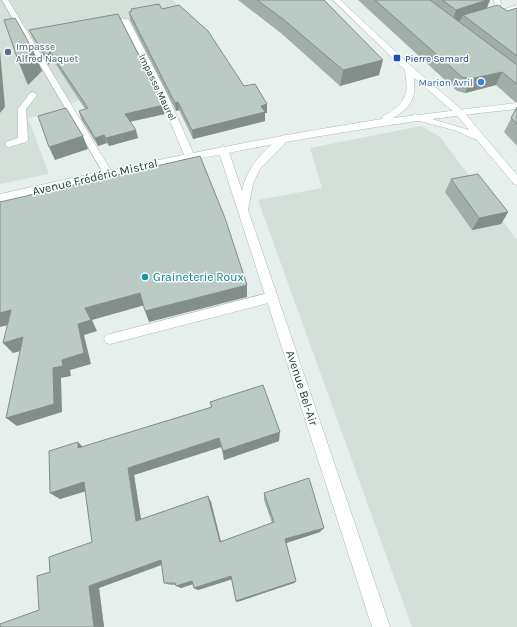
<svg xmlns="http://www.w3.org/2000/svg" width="517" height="627" font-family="Karla,sans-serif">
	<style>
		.built { fill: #d4dfda }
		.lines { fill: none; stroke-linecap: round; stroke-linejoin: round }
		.service-casing { stroke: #a8b8b2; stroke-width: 1 }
		.minor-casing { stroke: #a8b8b2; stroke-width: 1 }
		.tertiary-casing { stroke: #a8b8b2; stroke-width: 1 }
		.secondary-casing { stroke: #a4bbb3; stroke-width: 1 }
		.service { fill: #fff; fill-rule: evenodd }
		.minor { fill: #fff; fill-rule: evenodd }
		.tertiary { fill: #fff; fill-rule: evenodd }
		.secondary { fill: #fff; fill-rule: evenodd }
		.wall { fill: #a1aea9 }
		.shaded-wall { fill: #838d89 }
		.building { fill: #bbcac4; stroke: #838d89 }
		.service-dot { fill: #5c6f8a; stroke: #f7fbf9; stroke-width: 1.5 }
		.transit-dot { fill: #1a4fb4; stroke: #f7fbf9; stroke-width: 1.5 }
		.shop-dot { fill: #3f7fe0; stroke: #f7fbf9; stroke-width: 1.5 }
		.culture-dot { fill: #0f9aa8; stroke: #f7fbf9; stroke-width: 1.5 }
		.labels { text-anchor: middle; stroke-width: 3; stroke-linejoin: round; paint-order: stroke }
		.far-service-label { font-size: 10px; fill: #4e5e75; stroke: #f7fbf9; text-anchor: start }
		.far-transit-label { font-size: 10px; fill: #164399; stroke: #f7fbf9; text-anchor: start }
		.far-shop-label { font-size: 10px; fill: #366cbe; stroke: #f7fbf9; text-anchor: end }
		.far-street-label { font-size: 10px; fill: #24423a; stroke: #f7fbf9 }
		.street-label { font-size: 12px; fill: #24423a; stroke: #f7fbf9 }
		.culture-label { font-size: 12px; fill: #0d838f; stroke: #f7fbf9; text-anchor: start }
	</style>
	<rect width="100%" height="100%" fill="#e6efeb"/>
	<!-- built -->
	<path class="built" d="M0,0H173L180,8L119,20L79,100L57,112L28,118L49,174L0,184Z
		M421,126L440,137L517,240V627H412L258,200L322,188L310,148Z"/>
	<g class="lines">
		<!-- service casing -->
		<g class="service-casing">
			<path id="service" d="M494,0H500L501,3L499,11L517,5V9L489,17L487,16C491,12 496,6 494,0Z
				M33,92L37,95L26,109L28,140L26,142L9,147L6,146V142L18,138V109L30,93Z
				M272,292L276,294L278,297L276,300L272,302L110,344L106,343L104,339L106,335L110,334Z"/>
		</g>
		<!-- minor casing -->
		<g class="minor-casing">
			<path id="minor" d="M2,0H8L113,174L111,176H105Z
				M122,18L129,20L167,94L194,155L192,157L189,158L184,155L159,94L121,20Z"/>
		</g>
		<!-- tertiary casing -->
		<g class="tertiary-casing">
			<path id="tertiary" d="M333,0H340L411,66L462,110L517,175V185L514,184L477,140L454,130L412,119V115L415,114L469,130L456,114L405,70Z
				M285,135L288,136V140L260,169L253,183L248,210L390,627H372L218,149L223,146L228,149L242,191C246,171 257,158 272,144C276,141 280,136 285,135Z"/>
		</g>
		<!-- secondary casing -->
		<g class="secondary-casing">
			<path id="secondary" d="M405,66L412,68C417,92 416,105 393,118L517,103V109C342,127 171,162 0,202V194C127,166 254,139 382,119L383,116C400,107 409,99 406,79C406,74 404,70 405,66Z"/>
		</g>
		<!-- service -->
		<use href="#service" class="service"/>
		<!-- minor -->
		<use href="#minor" class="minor"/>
		<!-- tertiary -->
		<use href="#tertiary" class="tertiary"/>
		<!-- secondary -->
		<use href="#secondary" class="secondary"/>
	</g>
	<!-- wall -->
	<path class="wall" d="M238,0H324L379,75L340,86L282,34Z
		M358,0H490L487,8L507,11L517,8V102H515L496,85L465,93L457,91Z
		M131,9H162L244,86L267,104V113H265V121L193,139L179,110L176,111L130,20L129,12L131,11Z
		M29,30L164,105L165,114L130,122L138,138L109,146L107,143L98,146L81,119L79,111L85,109L53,60L49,65L33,38Z
		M517,107V146L504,132Z
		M451,179L508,212L501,224L472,230L445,192Z
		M210,402L279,441L224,460L221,447L134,475L141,519L208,496L211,502L221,542L272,523L264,500V493L320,532L286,543L296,581L294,583L237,602L236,601L232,579L198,590L194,588L193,584L181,588L176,585H170L164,583L162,565L99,588L104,627H0L39,610L50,572L92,542L85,491L60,499L50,493L83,447L211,407Z"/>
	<!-- shaded-wall -->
	<path class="shaded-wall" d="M487,0H490L485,12L463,15L461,20L452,23L456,10Z
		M0,50L5,107L0,113Z
		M33,50L42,71L28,85L19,63Z
		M50,52L53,60L49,65L46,57Z
		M383,60L379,75L340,86L343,70Z
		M502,72L496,85L465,93L470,79Z
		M178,102L179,110L176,111L175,103Z
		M267,104V113H265V121L193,139L192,130L261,106Z
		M164,105L165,114L127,122L125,114Z
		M136,130L138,138L109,146L106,138Z
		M104,135L107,143L98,146L95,138Z
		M83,136L88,149L55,160L49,147Z
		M508,212L501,224L472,230L479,218Z
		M247,285V297L149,322L145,311Z
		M140,293L145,305L92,320L97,331L84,335L91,364L70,370L71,376L61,378L62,412L17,426L6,418L53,368L62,360L78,324L85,308Z
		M11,310L21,322L0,327V313Z
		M23,337L32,348L13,353L3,343Z
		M280,432L279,441L224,460L223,451Z
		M219,438L221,447L134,475L142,526L136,521L128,468Z
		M78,442L87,451L78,448Z
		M84,482L93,489L60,499L50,493Z
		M208,496L211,502L222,546L220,542Z
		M324,528L320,532L283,544L285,539Z
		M161,560L166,563L99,588L104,627H94L89,586Z
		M231,576L233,579L198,590L194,588Z
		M192,581L196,583L181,588L176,586Z
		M296,581L294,583L237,602L236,601Z"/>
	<!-- building -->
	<path class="building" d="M257,0H324L383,60L343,70L283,19Z
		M375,0H430L517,65V84L502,72L470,79L462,77Z
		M442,0H487L456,10Z
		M159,4L162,9L179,5L208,31L244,86L255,84L267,104L261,106L265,112L192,130L178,102L175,103L129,12L132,11L131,9Z
		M498,5L507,11L517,8V56L463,15Z
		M118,14L164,105L125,114L136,130L106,138L104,135L95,138L79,111L88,108L50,52L46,57L29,30Z
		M15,18L33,50L19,63L4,20Z
		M517,107V124L511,118Z
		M66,108L83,136L49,147L38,116Z
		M200,156L225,218L247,285L145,311L140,293L85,308L91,320L78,324L84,353L62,360L63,366L53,368L54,404L6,418L23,337L3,343L11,310L0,313V202Z
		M478,174L508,212L479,218L451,179Z
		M263,385L280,432L223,451L219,438L128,468L136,521L208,496L220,542L274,522L264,493L309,478L324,528L285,539L296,581L236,601L231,576L194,588L192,581L176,586L175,583H164L161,560L89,586L94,627H0V624L39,610L37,576L50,572L49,557L92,542L84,482L50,493L49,451L78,442V448L212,407L210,402Z"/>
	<!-- markers -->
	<circle class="service-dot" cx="8" cy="52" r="4"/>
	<rect class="transit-dot" x="393" y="54" width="8" height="8" rx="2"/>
	<circle class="shop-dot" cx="481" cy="82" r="4"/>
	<circle class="culture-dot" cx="145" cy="277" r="4"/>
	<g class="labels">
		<!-- far-service labels -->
		<g class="far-service-label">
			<text x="16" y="50">Impasse<tspan x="16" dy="12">Alfred Naquet</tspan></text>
		</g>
		<!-- far-transit labels -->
		<g class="far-transit-label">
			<text x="405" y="62">Pierre Semard</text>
		</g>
		<!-- far-shop labels -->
		<g class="far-shop-label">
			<text x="473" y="86">Marion Avril</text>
		</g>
		<!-- far-street labels -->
		<g class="far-street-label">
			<text transform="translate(158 87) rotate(64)" y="4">Impasse Maurel</text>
		</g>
		<!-- street labels -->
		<g class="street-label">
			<text transform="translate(95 177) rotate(-13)" y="4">Avenue Frédéric Mistral</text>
			<text transform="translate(302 388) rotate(72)" y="4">Avenue Bel-Air</text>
		</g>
		<!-- culture labels -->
		<g class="culture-label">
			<text x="153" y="281">Graineterie Roux</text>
		</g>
	</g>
</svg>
